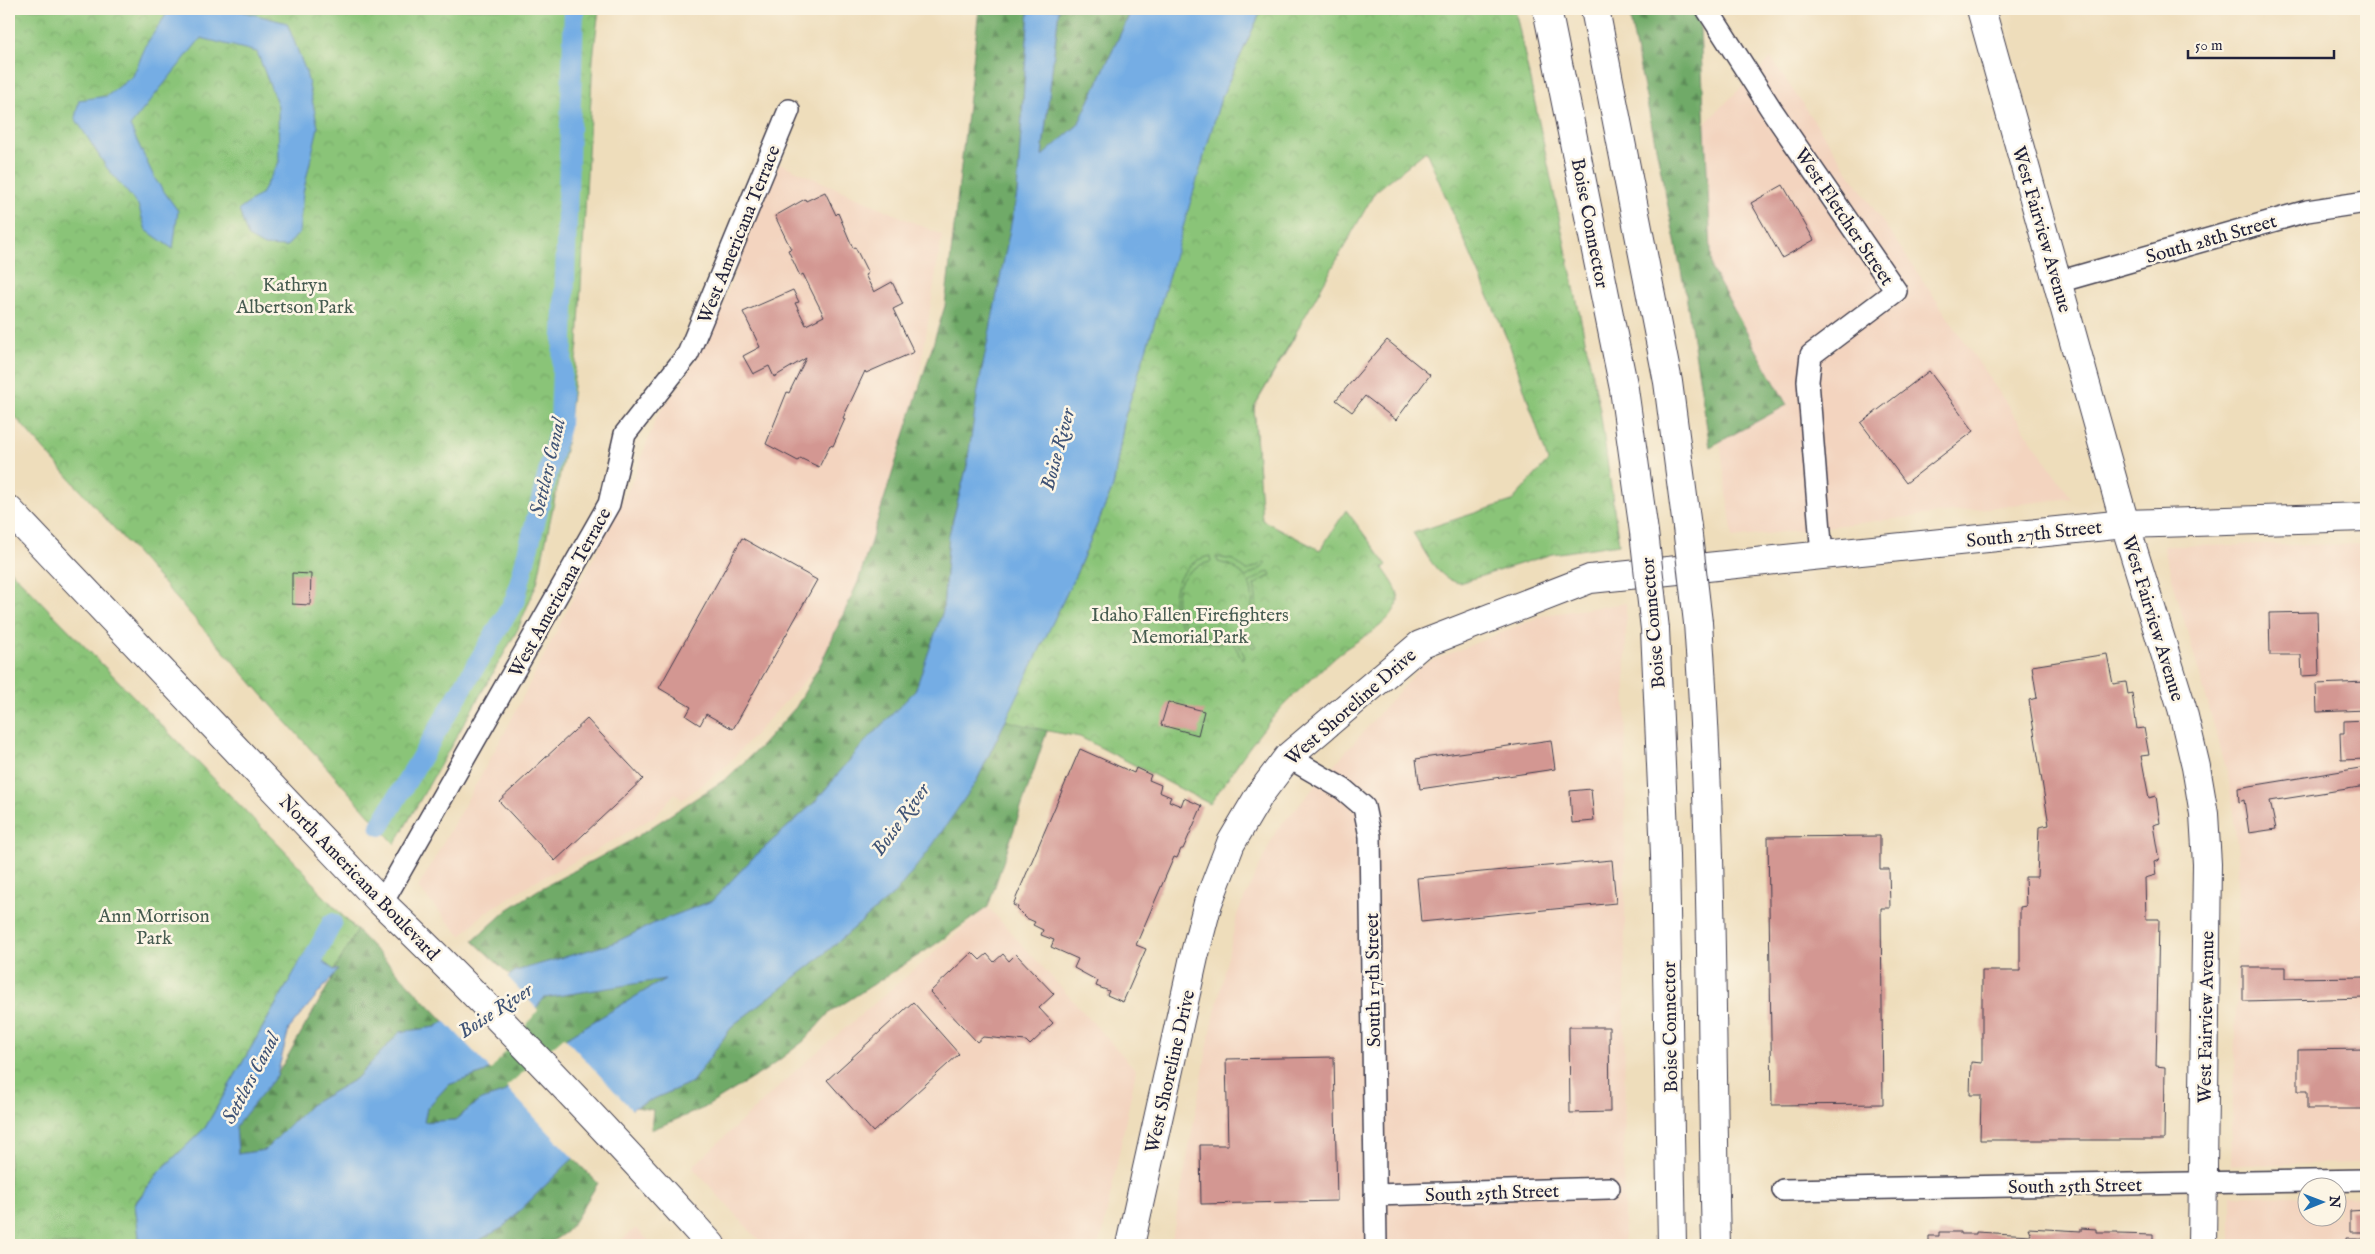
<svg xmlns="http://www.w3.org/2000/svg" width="2375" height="1254" font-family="'IM FELL English',serif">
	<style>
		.built { fill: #f3d4bf }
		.forest { fill: url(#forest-firs); stroke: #486652 }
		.park { fill: url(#park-crowns); stroke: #56735a }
		.garden { fill: #8ac478; stroke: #56735a }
		.water { fill: #75ade4; stroke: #4c6890; fill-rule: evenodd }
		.pier { fill: #edb }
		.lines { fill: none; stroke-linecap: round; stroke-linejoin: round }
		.canal { stroke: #75ade4; stroke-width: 20 }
		.building { fill: #d39792 }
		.street-casing { stroke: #413e4e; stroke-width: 24 }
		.secondary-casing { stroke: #413e4e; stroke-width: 30 }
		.highway-casing { stroke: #413e4e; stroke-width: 30 }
		.street { stroke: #fff; stroke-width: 21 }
		.secondary { stroke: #fff; stroke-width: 28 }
		.highway { stroke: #fff; stroke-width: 28 }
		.highway-bridge-casing { stroke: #413e4e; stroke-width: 30; stroke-linecap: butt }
		.highway-bridge { stroke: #fff; stroke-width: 28 }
		.labels { text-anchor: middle; stroke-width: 5; stroke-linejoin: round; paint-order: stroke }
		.street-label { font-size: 19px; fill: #22223b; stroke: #fcf5e5 }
		.park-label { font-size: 19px; fill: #465b50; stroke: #fcf5e5 }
		.water-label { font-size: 20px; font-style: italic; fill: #3f5376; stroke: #fcf5e5 }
	</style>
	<defs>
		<pattern id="forest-firs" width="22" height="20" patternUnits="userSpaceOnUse" patternTransform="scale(1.25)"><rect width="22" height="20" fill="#6faa68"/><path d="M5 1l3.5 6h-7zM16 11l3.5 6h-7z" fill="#5b8a57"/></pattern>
		<pattern id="park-crowns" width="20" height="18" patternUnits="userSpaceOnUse" patternTransform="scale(1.25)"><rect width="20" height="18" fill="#8ac478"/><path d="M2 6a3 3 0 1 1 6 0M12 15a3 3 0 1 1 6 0" fill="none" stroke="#77a869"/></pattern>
	</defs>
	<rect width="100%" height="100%" fill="#fcf5e5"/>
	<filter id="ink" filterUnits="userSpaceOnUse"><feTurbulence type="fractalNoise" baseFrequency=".02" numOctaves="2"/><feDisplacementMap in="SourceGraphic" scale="10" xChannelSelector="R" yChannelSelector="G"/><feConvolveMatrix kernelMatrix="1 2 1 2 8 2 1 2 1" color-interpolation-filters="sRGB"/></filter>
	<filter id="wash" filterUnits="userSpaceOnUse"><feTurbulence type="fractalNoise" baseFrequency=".0096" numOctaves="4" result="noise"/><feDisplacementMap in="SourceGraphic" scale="20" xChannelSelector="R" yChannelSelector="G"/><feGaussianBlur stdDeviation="1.12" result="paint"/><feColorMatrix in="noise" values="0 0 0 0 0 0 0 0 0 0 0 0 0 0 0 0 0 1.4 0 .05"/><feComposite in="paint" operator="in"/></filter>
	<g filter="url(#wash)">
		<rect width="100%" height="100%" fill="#edb"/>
		<!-- built -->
		<path class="built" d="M1771,58L2071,498L1733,538L1680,148Z
			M779,163L942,235L917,391L858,582L821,663L725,767L682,800L675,793L654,817L590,854L533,882L482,915L461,936L418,888L505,732L631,484L657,416L683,381L719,316L750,231Z
			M2366,544V1163L2231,1165L2236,1003L2238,852L2228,775L2163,546Z
			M1626,603L1624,1245H1171L1208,1044L1238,912L1276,831L1422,665L1544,615Z
			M988,907L1136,1070L1103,1232L1098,1245H763L692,1167L803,1064Z
			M2231,1195L2307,1196L2308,1216H2338V1196L2366,1197V1245H2231Z
			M636,1228L653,1245H615Z"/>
		<!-- forest -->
		<path class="forest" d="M979,9H1029L1017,194L967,466L949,535L943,611L916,691L864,743L814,803L752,859L712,901L657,922L614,943L516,971L510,975L473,941L507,910L538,890L630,841L727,778L762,745L796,707L821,663L858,582L945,306Z
			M1059,9H1132L1078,125L1042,157Z
			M1262,9L1337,218L1294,338L1254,407L1259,475L1057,701L988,907L933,946L829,1013L804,1041L766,1070L704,1108L651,1130L653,1110L635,1107L692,1082L733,1025L811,965L895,893L976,782L1076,574L1113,487L1125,416L1162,299Z
			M1628,9H1699L1712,270L1787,405L1710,447L1686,295Z
			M319,891L444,1021L436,1027L400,1033L356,1079L310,1105L265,1150L238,1154L236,1126L277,1075L337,970L307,950L205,1128L159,1172L135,1203L140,1245H50Z
			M667,978L566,1038L503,1093L479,1101L455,1120L424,1122L427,1108L448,1085L486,1072L544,998Z
			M573,1158L598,1183L574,1222L566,1232L547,1245H470L502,1228Z"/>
		<!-- park -->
		<path class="park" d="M9,9H599L593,59L578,344L566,445L537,583L518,629L395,844L9,410Z
			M1262,9H1515L1600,410L1619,544L1552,554L1459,583C1436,578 1425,551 1413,533L1512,501L1548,461L1510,346L1426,151L1375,192L1254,407L1262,520L1320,550L1346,510L1387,565L1383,568C1389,578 1403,593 1397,605C1385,630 1356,639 1336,656C1322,668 1308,682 1294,695C1263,724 1234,769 1210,804L1080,737L1048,731L1005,720L1076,574L1113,487L1125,416L1221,98Z
			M9,569L305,872L319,891L357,931L334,970L307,950L205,1128L159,1172L135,1203L140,1245H9Z"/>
		<!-- garden -->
		<path class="garden" d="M1210,556L1211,562C1149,574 1180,660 1233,633L1245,657L1242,659L1231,639C1192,659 1156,606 1184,572C1190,564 1199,558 1210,556Z
			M1217,557L1233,560L1247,571L1265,562L1266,565L1246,577L1232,566L1218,562Z
			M1269,571L1271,575L1254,585C1258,603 1257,617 1243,631L1256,646L1253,648L1238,630C1252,618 1256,600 1249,583Z"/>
		<!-- water -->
		<path class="water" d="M170,9H233L287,23L306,72L318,127L303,193L299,233L286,247L264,246L248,237L239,210L261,194L279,162L278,106L257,52L201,38L130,126L155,179L178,211L173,249L146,230L138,205L107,168L75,118L79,100L107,96L133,76L147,43Z
			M1029,9H1059L1042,156L1078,125L1132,9H1262L1221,98L1162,299L1125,416L1113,487L1076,574L976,782L927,853L895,893L811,965L733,1025L692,1082L635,1107L568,1163L502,1228L470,1245H140L135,1204L159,1172L205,1128L307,950L334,970H338L289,1029L277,1075L236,1126L238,1154L265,1150L310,1105L356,1079L400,1032L436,1027L516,971L614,943L657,922L712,901L752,859L814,803L864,743L915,691L943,611L949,535L967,466L978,390L1017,194ZM665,979L566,1038L503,1093L479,1101L455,1120L424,1122L427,1108L448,1085L486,1072L544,998Z"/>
		<!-- pier -->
		<path class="pier" d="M506,975L538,1010L491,1070L443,1019Z
			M564,1037L633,1111L575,1160L506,1087Z"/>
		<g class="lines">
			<!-- canal -->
			<path class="canal" d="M380,826L515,600L560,426L574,9
				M302,980L332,923"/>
		</g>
		<g id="blocks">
			<!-- building -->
			<path class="building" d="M1783,185L1814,240L1782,258L1751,203Z
				M825,192L836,215L838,213L853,248L855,247L868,273L865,275L874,292L892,282L903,304L893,309L914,352L866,373L865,371L843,418L845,419L833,446L830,445L819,467L800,458L798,461L766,444L787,392L789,393L806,358L774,377L769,366L753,374L743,356L760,347L743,312L793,290L799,302L795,303L806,325L824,316L803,274L800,276L788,250L791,249L775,216L805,199L806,201Z
				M1387,340L1430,375L1396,420L1365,396L1352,412L1336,400Z
				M1929,371L1974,431L1906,483L1861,423Z
				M742,538L817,580L733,729L706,714L700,725L686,716L691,707L659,688Z
				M292,573L311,574L310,605L292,604Z
				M2317,612L2319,675L2302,676L2301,655H2270L2269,613Z
				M2107,654L2113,684L2126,682L2128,694L2132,693L2137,729L2144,728L2149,755L2141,756L2149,798L2156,796L2160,823L2153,825L2159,860L2154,862L2156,875L2145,878L2146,919H2159L2156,1066L2165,1067L2164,1140H1980L1981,1095H1970L1971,1062L1982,1063V971H2020V907L2026,906L2025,877H2037L2039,827L2049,825L2029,700L2037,698L2032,666Z
				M2366,682V710L2317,712L2316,684Z
				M1168,702L1204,711L1198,735L1161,725Z
				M587,719L643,779L555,861L499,801Z
				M2366,720V759L2341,760L2340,733H2344V721Z
				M1551,740L1555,769L1420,789L1416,759Z
				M1080,749L1134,773L1136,768L1151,775L1149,780L1161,785L1159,792L1171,797L1169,801L1181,806L1184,798L1202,806L1183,849H1181L1177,858L1174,857L1136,945L1146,949L1123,1002L1107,995L1109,991L1096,986L1098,981L1074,968L1078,959L1051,947L1054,940L1041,935L1043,930L1033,925L1035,922L1026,918L1017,909L1018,907L1013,905Z
				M2366,767V786L2270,801L2276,829L2249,833L2244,800L2239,802L2238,788Z
				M1591,789L1594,821L1572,823L1570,791Z
				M1880,836V869H1889L1890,908H1881L1883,1104L1772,1105L1768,837Z
				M1612,860L1616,903L1421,922L1417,878Z
				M972,952L980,960L987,954L994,962L1003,954L1009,961L1016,954L1054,994L1039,1008L1053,1023L1030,1045L1026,1041L983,1037L977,1042L930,992Z
				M2243,967H2286V978L2366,977V998L2243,1001Z
				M913,1002L959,1054L873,1132L827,1080Z
				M1569,1027H1609L1610,1112L1570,1113Z
				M2366,1049V1109H2307V1091H2298V1050Z
				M1334,1057L1337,1201L1201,1204L1200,1145H1228L1226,1059Z
				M2366,1210V1232H2350V1211Z
				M2028,1228L2081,1231V1228L2096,1229V1232H2118V1234L2153,1235V1243H2156V1245H1929V1236H1939V1232H1960V1234H1976V1232L2031,1235Z
				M2346,1238H2366V1245H2346Z"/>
		</g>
	</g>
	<g filter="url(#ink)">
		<use href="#blocks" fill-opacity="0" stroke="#413e4e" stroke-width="1"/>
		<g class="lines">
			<!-- street casing -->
			<g class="street-casing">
				<path id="street" d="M1707,9L1771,109L1896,291L1811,355L1808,381L1822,556
					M2058,282L2307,211L2366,202
					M1288,757L1343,789L1364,807L1370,836L1376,1245
					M382,903L609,504L625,434L688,354L789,110
					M1783,1190L2366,1180
					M1375,1195L1609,1188"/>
			</g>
			<!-- secondary casing -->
			<g class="secondary-casing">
				<path id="secondary" d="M1981,9L2125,524L2182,708L2196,767L2204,814L2207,864L2202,1245
					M9,510L382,903C496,1012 605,1128 711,1245
					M1130,1245L1194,957L1208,903L1231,843L1260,794L1288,757L1420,645L1590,579L2125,524L2366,517"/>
			</g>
			<!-- highway casing -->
			<g class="highway-casing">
				<path id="highway" d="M1547,9L1624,389L1644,532
					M1595,9L1668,382L1687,527
					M1698,623C1713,830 1711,1037 1716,1245
					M1655,629L1665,855L1672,1245"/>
			</g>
			<!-- street -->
			<use href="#street" class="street"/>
			<!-- secondary -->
			<use href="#secondary" class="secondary"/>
			<!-- highway -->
			<use href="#highway" class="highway"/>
			<!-- highway-bridge casing -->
			<g class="highway-bridge-casing">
				<path id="highway-bridge" d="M1687,527L1698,623
					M1644,532L1655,629"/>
			</g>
			<!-- highway-bridge -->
			<use href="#highway-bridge" class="highway-bridge"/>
		</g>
	</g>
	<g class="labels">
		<!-- street labels -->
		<g class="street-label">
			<text transform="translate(1845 216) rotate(56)" y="7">West Fletcher Street</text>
			<text transform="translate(1591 223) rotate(79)" y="7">Boise Connector</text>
			<text transform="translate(2043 229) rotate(74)" y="7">West Fairview Avenue</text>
			<text transform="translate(738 234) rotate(-68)" y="7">West Americana Terrace</text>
			<text transform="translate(2211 238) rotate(-16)" y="7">South 28th Street</text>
			<text transform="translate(2034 533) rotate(-6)" y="7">South 27th Street</text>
			<text transform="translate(559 592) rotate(-61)" y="7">West Americana Terrace</text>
			<text transform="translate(2154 618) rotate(73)" y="7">West Fairview Avenue</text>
			<text transform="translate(1652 623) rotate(-95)" y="7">Boise Connector</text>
			<text transform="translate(1350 706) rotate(-41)" y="7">West Shoreline Drive</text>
			<text transform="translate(360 877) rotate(46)" y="7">North Americana Boulevard</text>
			<text transform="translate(1372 980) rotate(-91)" y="7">South 17th Street</text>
			<text transform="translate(2205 1017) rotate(-89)" y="7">West Fairview Avenue</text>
			<text transform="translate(1669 1027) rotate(-91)" y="7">Boise Connector</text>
			<text transform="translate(1169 1071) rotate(-77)" y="7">West Shoreline Drive</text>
			<text transform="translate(2075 1185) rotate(-1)" y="7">South 25th Street</text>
			<text transform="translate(1492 1192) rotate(-2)" y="7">South 25th Street</text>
		</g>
		<!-- park labels -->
		<g class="park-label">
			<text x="295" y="291">Kathryn<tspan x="295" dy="22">Albertson Park</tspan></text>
			<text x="1190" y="621">Idaho Fallen Firefighters<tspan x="1190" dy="22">Memorial Park</tspan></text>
			<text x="154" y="922">Ann Morrison<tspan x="154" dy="22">Park</tspan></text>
		</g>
		<!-- water labels -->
		<g class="water-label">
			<text transform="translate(1057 449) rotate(-75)" y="7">Boise River</text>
			<text transform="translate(547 467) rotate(-77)" y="7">Settlers Canal</text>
			<text transform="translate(900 819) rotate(-54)" y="7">Boise River</text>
			<text transform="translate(495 1010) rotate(-33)" y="7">Boise River</text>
			<text transform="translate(250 1078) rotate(-62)" y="7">Settlers Canal</text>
		</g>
	</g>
	<!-- margin -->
	<rect width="2375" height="1254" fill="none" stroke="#fcf5e5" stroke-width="30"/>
	<!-- north arrow -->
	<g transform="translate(2322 1202) rotate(89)"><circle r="24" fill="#fcf5e5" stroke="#a5a1a1"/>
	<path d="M0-4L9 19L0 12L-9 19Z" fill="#1f6fb2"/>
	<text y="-8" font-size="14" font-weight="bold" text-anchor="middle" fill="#22223b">N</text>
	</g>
	<!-- scale -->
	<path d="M2188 50v8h146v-8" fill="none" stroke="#22223b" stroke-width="2.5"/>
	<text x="2195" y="50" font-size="15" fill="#22223b" stroke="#fcf5e5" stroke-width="4" paint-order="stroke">50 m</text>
</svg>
